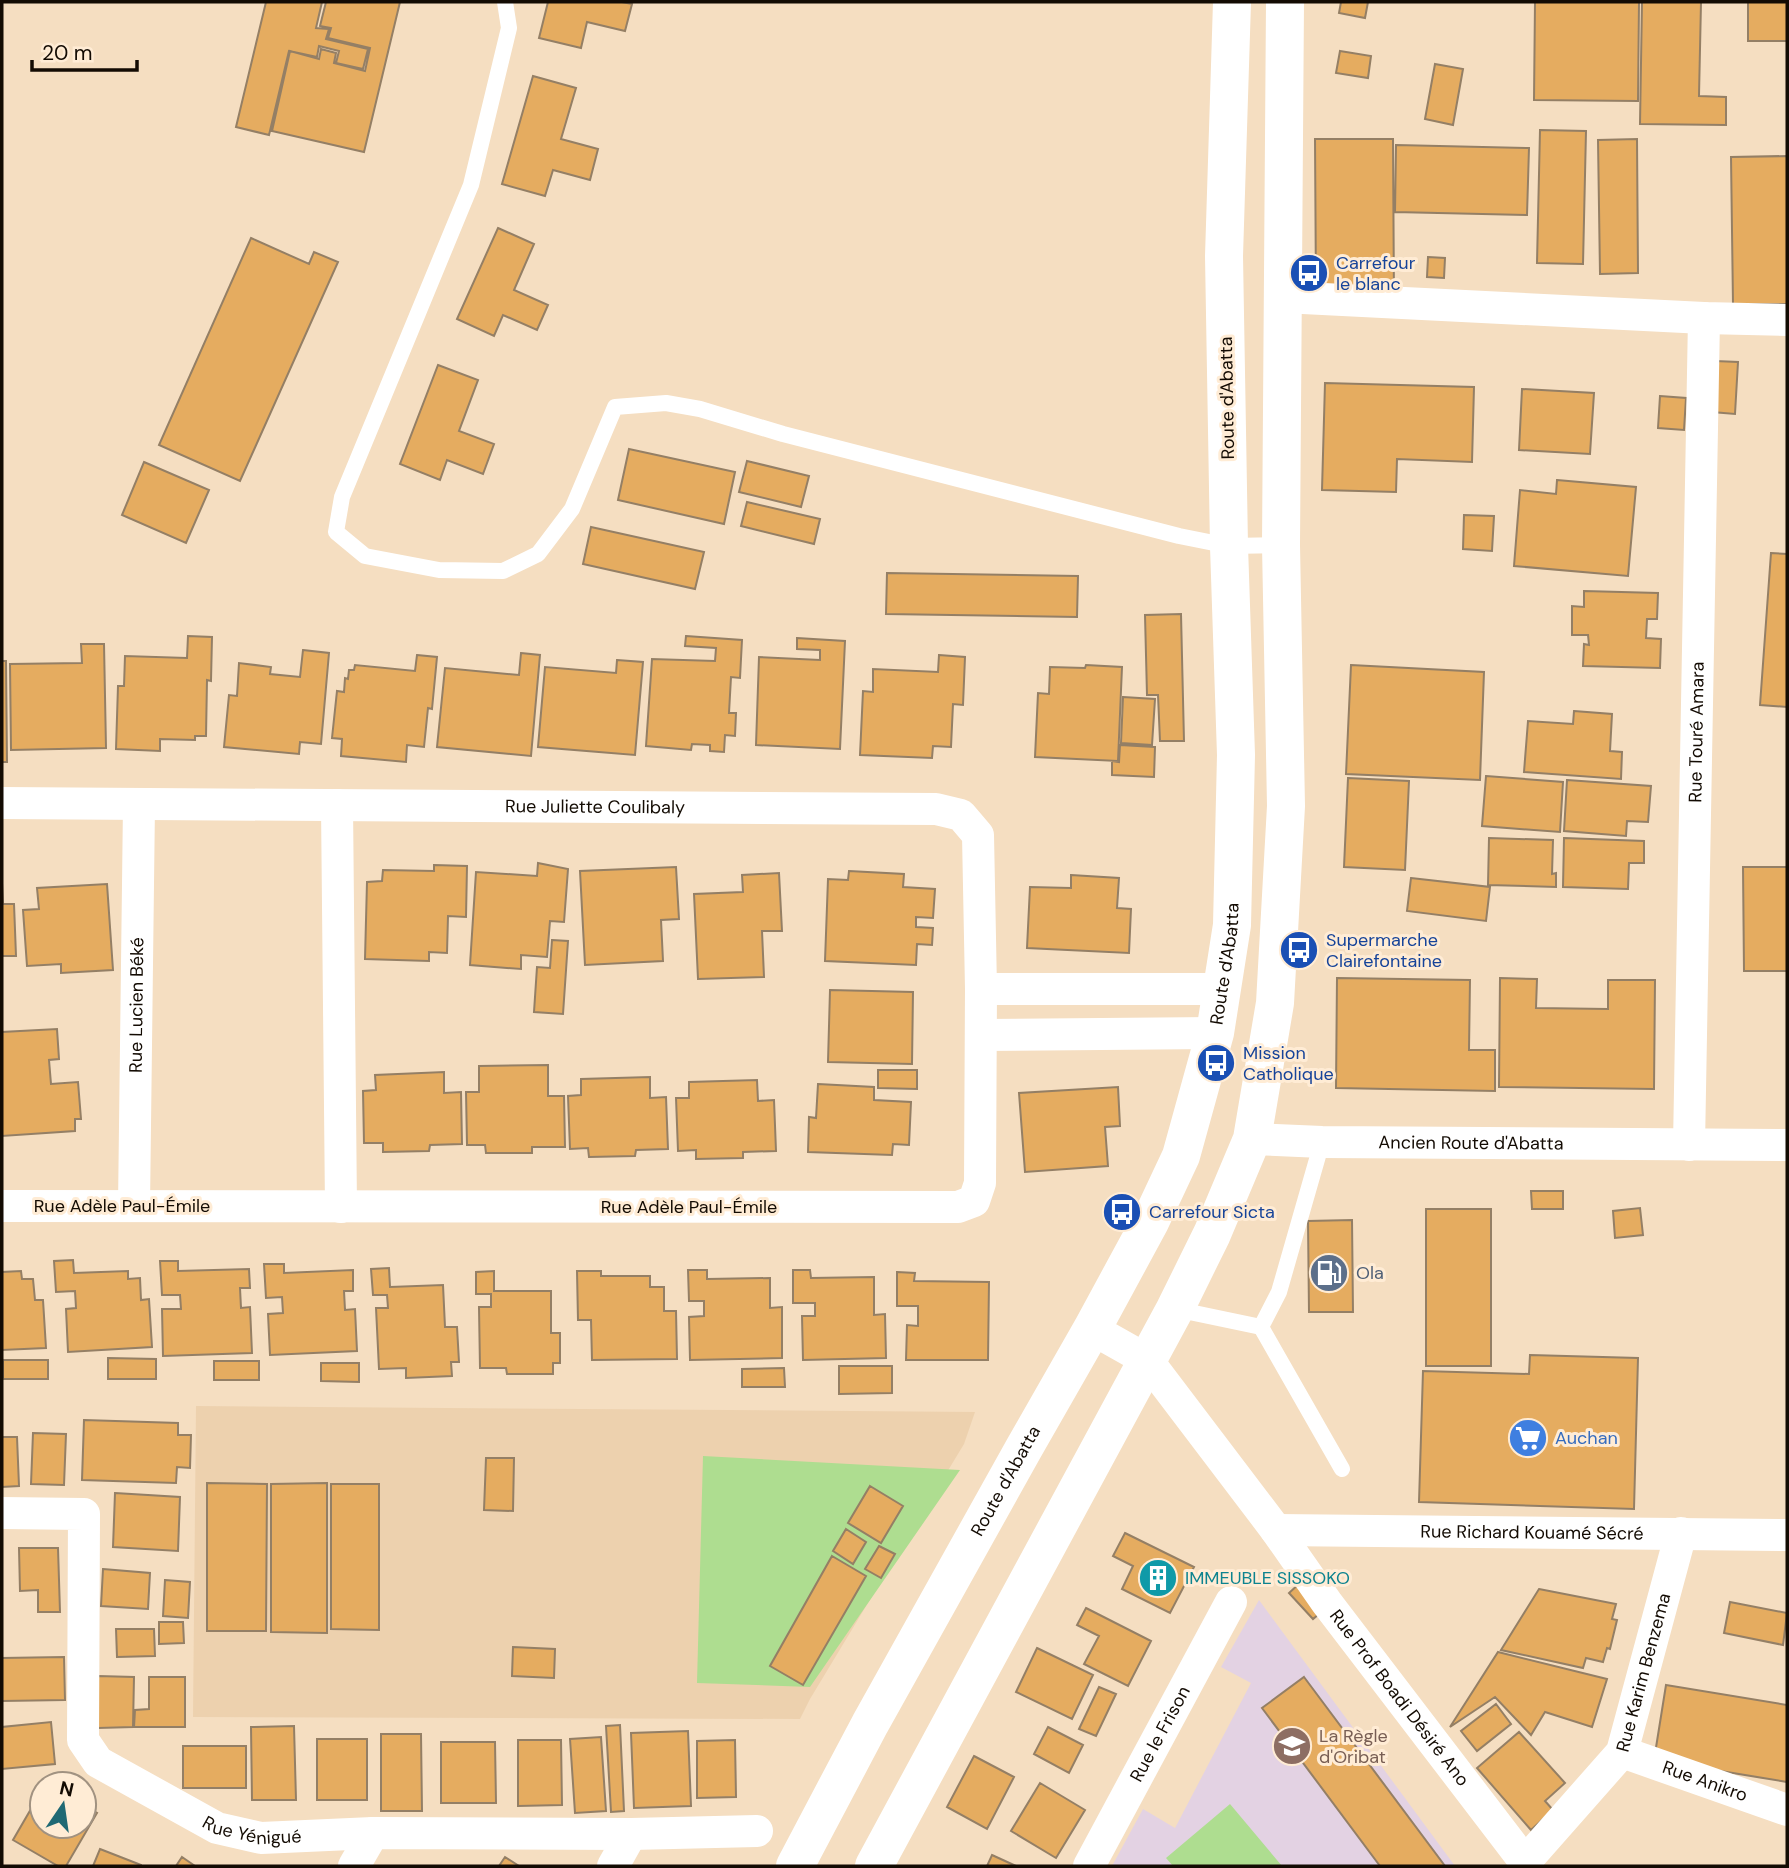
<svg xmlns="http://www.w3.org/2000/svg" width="1789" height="1868" font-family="'DM Sans',sans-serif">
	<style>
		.built { fill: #edd1ae }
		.education { fill: #e3d2e3 }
		.green { fill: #aedd90 }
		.building { fill: #e5ac60; stroke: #947f65; stroke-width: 2 }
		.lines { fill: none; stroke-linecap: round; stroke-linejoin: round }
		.lane { stroke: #fff; stroke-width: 16 }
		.street { stroke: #fff; stroke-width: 32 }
		.secondary { stroke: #fff; stroke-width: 38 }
		.labels { text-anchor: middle; stroke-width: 6; stroke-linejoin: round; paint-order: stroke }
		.transit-label { font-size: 18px; fill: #164399; stroke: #ffecd5; text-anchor: start }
		.street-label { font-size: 18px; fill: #130b03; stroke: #ffecd5 }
		.service-label { font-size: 18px; fill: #4e5e75; stroke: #ffecd5; text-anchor: start }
		.shop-label { font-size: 18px; fill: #366cbe; stroke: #ffecd5; text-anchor: start }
		.culture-label { font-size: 18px; fill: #0d838f; stroke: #ffecd5; text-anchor: start }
		.education-label { font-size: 18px; fill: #785e54; stroke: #ffecd5; text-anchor: start }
	</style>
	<rect width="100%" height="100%" fill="#f5dec1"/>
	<!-- built -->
	<path class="built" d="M196,1406L975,1412L964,1444L810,1699L800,1719L193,1717Z"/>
	<!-- education -->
	<path class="education" d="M1259,1600L1455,1866H1112L1143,1809L1175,1828L1251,1683L1221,1667Z"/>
	<!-- green -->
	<path class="green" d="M703,1456L960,1470L810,1687L697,1683Z
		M1230,1804L1282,1866H1173L1166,1858Z"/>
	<!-- building -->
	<path class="building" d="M266,2H322L316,28L329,29L326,39L368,49L363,69L336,63L339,51L319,46L317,57L289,51L269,135L236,127Z
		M326,2H400L364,152L272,131L290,51L319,59L321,49L336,53L334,63L365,71L370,48L328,38L331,28L320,26Z
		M548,2H622L632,4L625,31L587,22L581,48L539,38Z
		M1341,2H1368L1365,18L1339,13Z
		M1535,2H1639L1638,101L1534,100Z
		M1642,2H1701L1699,96L1726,97V125L1640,124Z
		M1748,2H1787V41H1748Z
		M1340,51L1371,56L1368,78L1336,73Z
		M1435,64L1463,69L1453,125L1425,119Z
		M533,76L576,88L561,139L598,149L590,180L553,170L545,196L502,184Z
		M1540,130L1586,131L1583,264L1537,263Z
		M1315,139H1393L1394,303L1316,295Z
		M1637,139L1638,273L1600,274L1598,140Z
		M1396,145L1529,148L1527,215L1395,212Z
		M1787,156V304H1733L1731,157Z
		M498,228L534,244L514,290L548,305L537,330L503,315L494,336L457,319Z
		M251,238L309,264L314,252L338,262L240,481L159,445Z
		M1428,257L1445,258L1444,278L1427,277Z
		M1715,361L1738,362L1735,414L1712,412Z
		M438,365L478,380L459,431L494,444L483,474L447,460L440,480L400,464Z
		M1325,383L1474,387L1472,462L1397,459L1396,492L1322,490Z
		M1522,389L1594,393L1590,454L1519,450Z
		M1660,396L1686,398L1684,430L1658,428Z
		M629,449L735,472L724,524L618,500Z
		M747,461L809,476L801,507L739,492Z
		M144,462L209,490L186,543L122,515Z
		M1557,480L1636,487L1628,576L1514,566L1520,490L1556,494Z
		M747,502L820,519L814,544L741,526Z
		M1464,515L1494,516L1492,551L1463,549Z
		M591,527L704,552L695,589L583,564Z
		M1771,553L1787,554V707L1760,705Z
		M887,573L1078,576L1077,617L886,614Z
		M1584,591L1658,593L1657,619H1647L1646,638L1661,639L1660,668L1583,666L1584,644L1589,645L1588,635H1572V606L1584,607Z
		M1181,614L1184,741H1160L1158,695H1147L1145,615Z
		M188,636L212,637L211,681L207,680L206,736H195V740L160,739V751L116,749L118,686H124L125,656L187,658Z
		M686,636L742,640L740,678L731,677L729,713H736L735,736L725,735L724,752L710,751V745L692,744L691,750L646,746L652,659L715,661L716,648L685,646Z
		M797,638L845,641L840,749L756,745L759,657L820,660V650L797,649Z
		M81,644H104L106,748L11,750L10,664L82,663Z
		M303,650L329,653L321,744L300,742L299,754L224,747L229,695L237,696L239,663L271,667L270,674L300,677Z
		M521,653L540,655L531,756L437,747L445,668L519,675Z
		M417,655L437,657L432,709L428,708L424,747L407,745L406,762L341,756L342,739L332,738L337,691L344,692L345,678L348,679L349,670H354L355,665L415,671Z
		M939,655L965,657L963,705L953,704L951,747L933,746L932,758L860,755L863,691L873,692V669L938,672Z
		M617,660L643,662L635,755L538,747L545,667L616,673Z
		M2,661H6L7,762H2Z
		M1086,665L1122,667L1118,761L1035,757L1038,693L1049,694L1050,667L1085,668Z
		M1351,665L1484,672L1480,780L1346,774Z
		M1123,697L1155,699L1152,745L1121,743Z
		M1574,711L1612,714L1610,751L1622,752L1621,779L1524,772L1528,721L1573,724Z
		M1120,745L1155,747L1154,777L1112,775V761L1119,762Z
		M1486,776L1563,782L1560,832L1482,826Z
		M1348,778L1409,781L1405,870L1344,867Z
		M1567,780L1651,786L1648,822L1627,821L1626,836L1564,831Z
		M1489,838L1553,840L1552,874L1556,873V887L1488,885Z
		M1564,838L1644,841V863H1629L1628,889L1563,887Z
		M538,863L568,869L564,922L550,921L547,957L521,955V969L470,965L476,872L537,876Z
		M434,865L467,866L466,917L448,916L447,953L429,952V961L365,959L367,882L382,881L383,870L434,871Z
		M676,867L679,919L661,920L663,961L585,965L580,871Z
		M1743,867H1787V971H1744Z
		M849,871L904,874L903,887L935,889L933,918L916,917V927L933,928L932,945L917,944L916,965L825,961L828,879L848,880Z
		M779,873L782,931H762L764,977L698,979L694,894L743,892L742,875Z
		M1071,875L1119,878L1117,908L1131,909L1129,953L1027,948L1030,887L1071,888Z
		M1411,878L1490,887L1486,921L1407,911Z
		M2,883L3,904H14L16,956H2Z
		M107,884L113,970L61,973V964L27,966L23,910L39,909L37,888Z
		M552,940L568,941L563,1014L534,1012L537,967L550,968Z
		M1337,978L1470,980L1469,1050H1495V1091L1336,1088Z
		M1500,978L1537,979L1536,1008L1608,1009V980H1655L1654,1089L1499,1087Z
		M830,990L913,992L912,1064L828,1062Z
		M57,1029L59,1059L49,1060L51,1084L78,1082L81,1119H75V1131L2,1136V1032Z
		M548,1065V1096H564L565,1147H532V1153H486L485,1145H467L466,1092H479V1066Z
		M878,1070H917V1089L878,1088Z
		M444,1072V1093L461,1092L462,1144L430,1145L429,1151L383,1152V1143H364L363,1091L376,1090L375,1075Z
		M650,1077V1098L666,1097L668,1149L636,1150L635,1156L589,1157L588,1148L570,1149L568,1096L581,1095V1079Z
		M757,1080L758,1101L774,1100L776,1151L743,1152V1158L696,1159V1150L678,1151L676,1098H689V1082Z
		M818,1084L874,1087V1100L911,1102L909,1145L893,1144L892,1155L808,1152L809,1117L816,1118Z
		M1118,1087L1120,1126L1105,1127L1108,1166L1025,1172L1019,1093Z
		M1531,1191H1563V1209H1532Z
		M1640,1208L1643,1235L1615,1238L1613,1211Z
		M1426,1209H1491V1366H1426Z
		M1352,1220L1353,1312H1309L1308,1221Z
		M73,1260L74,1273L128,1271V1279L140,1278L141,1300L149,1299L152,1347L68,1352L66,1309L76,1308L75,1291L56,1292L54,1261Z
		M160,1261H178V1271L249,1269L250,1288H240L241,1308L250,1307L252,1353L163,1356L162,1309H181L180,1295H162Z
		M264,1264H284V1273L353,1270V1291H344L345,1310L355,1309L357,1351L270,1355L268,1314L283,1313L282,1297L266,1298Z
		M389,1268L390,1287L443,1285L445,1327H457L459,1362H451L452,1376L406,1378V1368L379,1369L376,1308H388L387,1295H373L371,1269Z
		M688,1270H707V1279L770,1278V1308L782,1307V1358L690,1360L689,1317L704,1316V1301H689Z
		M793,1270H810L811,1278L874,1277V1315L885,1314L886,1358L803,1360L802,1316H815V1303H793Z
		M21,1271L22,1279H33L35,1300H43L46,1348L2,1350V1272Z
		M494,1271V1291H551V1333H560V1363H553V1374H507L506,1368H480L479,1307H491V1294H476V1272Z
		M577,1271H601V1276H650V1287H664V1311H676L677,1359L592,1360L591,1320H578Z
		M897,1272L915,1273L914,1281L989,1282L988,1360H906L907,1325L918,1326V1306H897Z
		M1530,1355L1638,1358L1634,1509L1419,1502L1423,1371L1529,1374Z
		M108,1358L156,1359V1379H108Z
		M3,1360H48V1379H3Z
		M214,1361H259V1380H214Z
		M321,1363H359V1382L321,1381Z
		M839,1366H892V1393L839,1394Z
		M784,1368L785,1387H742V1369Z
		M84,1420L178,1423V1435H191L190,1468L177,1467L176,1483L82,1480Z
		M33,1433L66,1434L64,1485L31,1484Z
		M2,1437H17L19,1486L2,1487Z
		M486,1458H514L513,1511L484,1510Z
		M207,1483L267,1484L266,1631H207Z
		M327,1483V1633L271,1632V1484Z
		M331,1484H379V1630L331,1629Z
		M870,1486L903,1506L881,1543L848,1523Z
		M115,1493L180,1497L178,1551L113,1547Z
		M846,1529L866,1542L853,1564L833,1551Z
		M1125,1533L1194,1567L1170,1613L1122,1589L1133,1566L1113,1556Z
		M879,1546L895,1554L881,1578L865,1569Z
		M19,1548H58L60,1612H38V1590L20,1591Z
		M832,1556L866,1576L803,1685L770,1666Z
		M103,1569L150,1573L148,1609L101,1606Z
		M165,1580L190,1582L188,1618L163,1616Z
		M1301,1582L1325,1609L1313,1619L1289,1593Z
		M1539,1589L1616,1604L1612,1619L1617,1620L1610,1649L1607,1648L1603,1662L1586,1658L1583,1668L1501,1650Z
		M1730,1602L1787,1613L1783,1645L1724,1633Z
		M1086,1608L1151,1641L1128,1686L1084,1664L1099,1636L1077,1625Z
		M159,1622H183L184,1643L159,1644Z
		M116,1629H154L155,1656L117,1657Z
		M513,1647L555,1649L554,1678L512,1676Z
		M1037,1648L1093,1675L1072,1719L1016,1692Z
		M1498,1652L1607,1679L1592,1727L1545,1712L1531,1735L1495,1697L1450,1727Z
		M64,1657L65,1700L2,1701V1658Z
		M98,1676L134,1677L133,1727L98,1728Z
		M149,1677H185V1727H134L135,1710L149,1709Z
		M1304,1677L1445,1866H1380L1262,1708Z
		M1666,1685L1787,1705V1782L1654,1760Z
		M1099,1687L1116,1694L1096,1736L1079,1729Z
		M1496,1704L1511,1724L1477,1751L1461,1731Z
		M51,1722L55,1764L2,1769V1727Z
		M620,1725L624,1811L611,1812L606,1726Z
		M294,1726L296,1800H252L251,1727Z
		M1048,1727L1083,1745L1069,1773L1034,1754Z
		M688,1731L691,1806L634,1808L631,1733Z
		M1519,1732L1565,1783L1545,1801L1553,1810L1531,1830L1477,1768Z
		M381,1734H421L422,1811H381Z
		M601,1737L606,1811L575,1813L570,1739Z
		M317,1739H367V1800H317Z
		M518,1740H561L562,1805L518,1806Z
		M735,1740L736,1797L697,1798V1741Z
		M441,1742H495L496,1803H441Z
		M183,1746H246V1788H183Z
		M974,1756L1014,1777L987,1829L947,1807Z
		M1040,1783L1085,1810L1056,1858L1011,1831Z
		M42,1790V1826H84V1806L97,1813L66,1866H58L13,1840Z
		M100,1849L141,1865V1866H93Z
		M992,1855L1016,1866H987Z
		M182,1857L195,1866H176Z
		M505,1857L519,1866H499Z"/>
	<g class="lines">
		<!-- lane -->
		<path class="lane" d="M505,2L509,28L471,185L342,497L336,532L365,556L439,570L503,571L538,554L572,509L615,407L666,403L700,409L783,434L1179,536L1229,546L1281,545
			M1175,1309L1261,1327L1279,1292L1322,1142
			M1261,1327L1342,1469"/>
		<!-- street -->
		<g class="street">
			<path d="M1283,297L1704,318L1787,320"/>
			<path id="s1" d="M2,803L936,809L961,815L978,835L981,989L980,1183L974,1201L958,1207L2,1206"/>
			<path d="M337,805L341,1207"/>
			<path d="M981,989H1223"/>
			<path d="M981,1035L1215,1033"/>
			<path id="s2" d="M1252,1139L1322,1142L1787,1145"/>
			<path id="s3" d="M1689,1145L1704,318"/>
			<path id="s4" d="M134,1206L139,804"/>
			<path id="s5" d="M1092,1329L1147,1360L1276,1530L1327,1603L1528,1866"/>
			<path id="s6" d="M2,1513L84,1514L83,1740L98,1762L217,1828L261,1838L373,1833L631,1834L757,1831"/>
			<path id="s7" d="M1276,1530L1787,1535"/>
			<path id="s8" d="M1622,1752L1787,1810"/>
			<path id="s9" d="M1525,1862L1622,1752L1681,1533"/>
			<path d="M354,1866L373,1833"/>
			<path d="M613,1866L631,1834"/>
			<path id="s10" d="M1089,1866L1231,1602"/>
		</g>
		<!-- secondary -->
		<g class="secondary">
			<path id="s11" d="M795,1866L870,1724L1024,1448L1092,1329L1150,1222L1181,1156L1215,1033L1232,925L1236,755L1229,546L1224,256L1232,2"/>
			<path d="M874,1866L1175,1309L1212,1234L1252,1139L1275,1003L1286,806L1281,545L1285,2"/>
		</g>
	</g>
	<!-- icons -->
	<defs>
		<g id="bus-disc" transform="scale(2.0125)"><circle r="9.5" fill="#1a4fb4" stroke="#ffecd5"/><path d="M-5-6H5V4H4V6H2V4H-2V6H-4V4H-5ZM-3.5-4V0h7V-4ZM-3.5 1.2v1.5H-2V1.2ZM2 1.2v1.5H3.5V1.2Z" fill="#fff"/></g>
		<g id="fuel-disc" transform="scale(2.0125)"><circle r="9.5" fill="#5c6f8a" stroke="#ffecd5"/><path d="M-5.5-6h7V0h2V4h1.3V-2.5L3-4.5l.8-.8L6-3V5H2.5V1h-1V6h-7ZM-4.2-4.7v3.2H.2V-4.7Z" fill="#fff"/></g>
		<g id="supermarket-disc" transform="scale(2.0125)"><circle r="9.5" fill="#3f7fe0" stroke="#ffecd5"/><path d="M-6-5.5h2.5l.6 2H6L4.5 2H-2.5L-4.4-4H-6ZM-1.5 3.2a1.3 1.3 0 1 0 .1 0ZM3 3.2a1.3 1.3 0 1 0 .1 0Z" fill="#fff"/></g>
		<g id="building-disc" transform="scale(2.0125)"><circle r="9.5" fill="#0f9aa8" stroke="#ffecd5"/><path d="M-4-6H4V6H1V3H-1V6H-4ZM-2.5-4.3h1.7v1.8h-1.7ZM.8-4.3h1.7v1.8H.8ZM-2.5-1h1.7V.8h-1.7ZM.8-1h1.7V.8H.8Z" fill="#fff"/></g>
		<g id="school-disc" transform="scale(2.0125)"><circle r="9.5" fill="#8d6e63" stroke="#ffecd5"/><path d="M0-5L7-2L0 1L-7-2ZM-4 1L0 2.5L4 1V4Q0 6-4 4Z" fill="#fff"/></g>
	</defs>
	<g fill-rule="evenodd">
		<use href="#bus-disc" x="1309" y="273"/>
		<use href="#bus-disc" x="1299" y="950"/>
		<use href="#bus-disc" x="1216" y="1063"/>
		<use href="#bus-disc" x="1122" y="1212"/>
		<use href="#fuel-disc" x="1329" y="1273"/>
		<use href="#supermarket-disc" x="1528" y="1438"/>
		<use href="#building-disc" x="1158" y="1578"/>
		<use href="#school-disc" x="1292" y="1746"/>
	</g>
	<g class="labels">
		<!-- transit labels -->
		<g class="transit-label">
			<text x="1336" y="269">Carrefour<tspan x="1336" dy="21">le blanc</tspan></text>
			<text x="1326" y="946">Supermarche<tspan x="1326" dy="21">Clairefontaine</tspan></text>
			<text x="1243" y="1059">Mission<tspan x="1243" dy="21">Catholique</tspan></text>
			<text x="1149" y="1218">Carrefour Sicta</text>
		</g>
		<!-- street labels -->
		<g class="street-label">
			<text transform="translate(1227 398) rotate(-91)" y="6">Route d'Abatta</text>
			<text dy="6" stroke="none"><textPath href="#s3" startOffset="413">Rue Touré Amara</textPath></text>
			<text dy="6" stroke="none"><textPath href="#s1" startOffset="593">Rue Juliette Coulibaly</textPath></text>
			<text dy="6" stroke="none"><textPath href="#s11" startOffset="1006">Route d'Abatta</textPath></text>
			<text dy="6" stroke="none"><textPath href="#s4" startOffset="201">Rue Lucien Béké</textPath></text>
			<text dy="6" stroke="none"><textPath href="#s2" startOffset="219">Ancien Route d'Abatta</textPath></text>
			<text x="122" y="1212">Rue Adèle Paul-Émile</text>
			<text x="689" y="1213">Rue Adèle Paul-Émile</text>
			<text dy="6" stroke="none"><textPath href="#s11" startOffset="439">Route d'Abatta</textPath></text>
			<text dy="6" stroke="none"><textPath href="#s7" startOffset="256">Rue Richard Kouamé Sécré</textPath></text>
			<text dy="6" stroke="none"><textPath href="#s9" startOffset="229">Rue Karim Benzema</textPath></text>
			<text dy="6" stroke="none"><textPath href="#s5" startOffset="485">Rue Prof Boadi Désiré Ano</textPath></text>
			<text dy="6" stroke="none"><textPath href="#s10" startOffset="150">Rue le Frison</textPath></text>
			<text dy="6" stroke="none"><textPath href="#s8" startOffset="88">Rue Anikro</textPath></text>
			<text dy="6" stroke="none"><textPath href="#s6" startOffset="506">Rue Yénigué</textPath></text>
		</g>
		<!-- service labels -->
		<g class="service-label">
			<text x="1356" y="1279">Ola</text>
		</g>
		<!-- shop labels -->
		<g class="shop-label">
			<text x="1555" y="1444">Auchan</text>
		</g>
		<!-- culture labels -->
		<g class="culture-label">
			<text x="1185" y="1584">IMMEUBLE SISSOKO</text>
		</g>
		<!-- education labels -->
		<g class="education-label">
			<text x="1319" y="1742">La Règle<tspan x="1319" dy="21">d'Oribat</tspan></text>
		</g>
	</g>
	<!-- border -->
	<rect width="1789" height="1868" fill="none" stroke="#130b03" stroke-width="7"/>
	<!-- north arrow -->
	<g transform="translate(63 1805) rotate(13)"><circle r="33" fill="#ffecd5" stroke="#a19281" stroke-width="2"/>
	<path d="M0-5L12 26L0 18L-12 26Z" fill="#206974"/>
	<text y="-10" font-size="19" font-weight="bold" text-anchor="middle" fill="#130b03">N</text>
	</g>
	<!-- scale -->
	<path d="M32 60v10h105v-10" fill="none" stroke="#130b03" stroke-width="3.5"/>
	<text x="42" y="60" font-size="21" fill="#130b03" stroke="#ffecd5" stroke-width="5" paint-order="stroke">20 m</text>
</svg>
